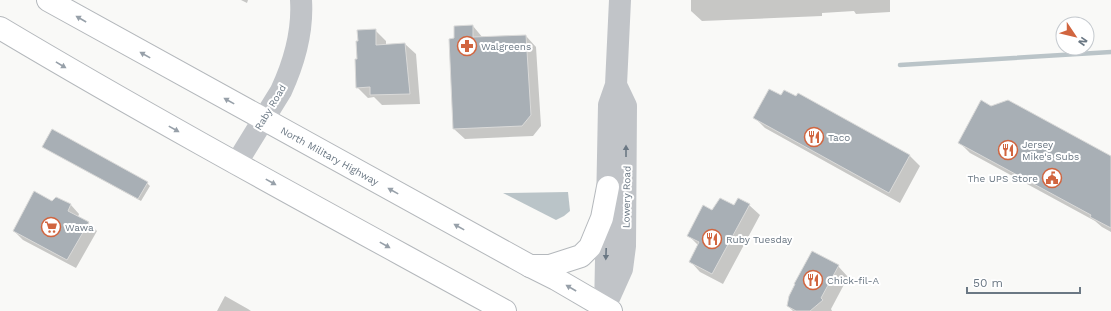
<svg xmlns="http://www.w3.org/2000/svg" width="1111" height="311" font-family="'Work Sans',sans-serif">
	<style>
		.water { fill: #bac4c8 }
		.shadow { fill: #0003 }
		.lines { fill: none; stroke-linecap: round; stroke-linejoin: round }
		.stream { stroke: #bac4c8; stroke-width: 4.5 }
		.building { fill: #a8afb5; stroke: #dadad9 }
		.major-casing { stroke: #b4b8bc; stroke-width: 24 }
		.minor { stroke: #c1c4c8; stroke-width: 22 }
		.major { stroke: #fff; stroke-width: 22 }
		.oneway { fill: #97a0a9 }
		.oneway2 { fill: #6b7884 }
		.labels { text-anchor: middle; stroke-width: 4; stroke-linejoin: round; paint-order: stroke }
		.poi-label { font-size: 10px; fill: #6b7884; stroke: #fff; text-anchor: start }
		.street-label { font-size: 10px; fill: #6b7884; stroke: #fff }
	</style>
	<rect width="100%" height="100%" fill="#f9f9f7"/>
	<!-- water -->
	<path class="water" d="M568,192L570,211L564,216L556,220L503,193Z"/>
	<!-- shadow -->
	<path class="shadow" d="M241,0H248L247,3Z
		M691,0H890V12L856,14L854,11L822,13V16L702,21L691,11Z
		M473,26L483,38L526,36L536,47L541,126L533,136L465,139L454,129L455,39Z
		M375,30L386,41V45L405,44L416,54L420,104L382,105L374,97L368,98L357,87L359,42Z
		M798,94L910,156L920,166L900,203L765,128L755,118L781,97L796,98Z
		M991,107L1111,157V232L1102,227L1095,221L970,153L959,142Z
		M46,149L147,183L150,186L141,201Z
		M56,198L71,205L79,214L78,217L88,223L97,231L76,268L23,240L14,231Z
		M749,205L760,215L723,284L700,272L690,261L699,246L688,235L713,212Z
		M838,266L848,277L831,309L832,311H793L788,306L796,285Z
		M225,296L248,309L251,311H217Z"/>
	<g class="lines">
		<!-- stream -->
		<path class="stream" d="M900,65L1111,52"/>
	</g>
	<!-- building -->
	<path class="building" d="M473,25V37L526,35L531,115L522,126L453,129L449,39L454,38V26Z
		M376,29V45L405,43L410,94L370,95V87L356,88L355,59H357L356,41H358L357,30Z
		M769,89L781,95L784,90L796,96L798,93L910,155L889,193L753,118Z
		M981,100L991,106L1008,100L1111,156V228L1090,217L1091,215L958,143Z
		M52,129L148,182L138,199L42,147Z
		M34,191L52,201L56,197L71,204L68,211L89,222L67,260L13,231Z
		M720,198L734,205L738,198L750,204L712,274L689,262L699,242L687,236L703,205L712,210Z
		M812,251L839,265L821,298L823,300L810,311H796L787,306L789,296L795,284H794Z"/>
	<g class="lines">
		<!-- major casing -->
		<g class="major-casing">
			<g id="major">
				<path id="s1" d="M48,0L530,266L556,279L611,311"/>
				<path d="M0,28C166,127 336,218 505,311"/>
				<path d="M530,266H550L581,256L590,247L602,218L608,187"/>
			</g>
		</g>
		<!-- minor -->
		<path class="minor" d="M236,164L281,91C294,63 303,31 301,0
			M609,298L622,269L625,246L626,106L616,85
			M605,311L609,105L616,85L620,0"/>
		<!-- major -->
		<use href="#major" class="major"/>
	</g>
	<!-- one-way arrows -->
	<defs><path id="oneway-solid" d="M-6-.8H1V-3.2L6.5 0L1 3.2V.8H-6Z"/></defs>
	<g class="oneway">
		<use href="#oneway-solid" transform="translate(81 19) rotate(-150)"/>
		<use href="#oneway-solid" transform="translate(145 55) rotate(-151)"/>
		<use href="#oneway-solid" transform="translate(61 65) rotate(31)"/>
		<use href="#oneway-solid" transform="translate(229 101) rotate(-151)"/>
		<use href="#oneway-solid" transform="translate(174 129) rotate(29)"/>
		<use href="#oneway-solid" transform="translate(271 182) rotate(29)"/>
		<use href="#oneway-solid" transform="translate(393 191) rotate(-151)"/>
		<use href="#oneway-solid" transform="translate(459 227) rotate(-151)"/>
		<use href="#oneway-solid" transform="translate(385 245) rotate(29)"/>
		<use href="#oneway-solid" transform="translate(571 288) rotate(-150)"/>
	</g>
	<g class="oneway2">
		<use href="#oneway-solid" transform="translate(626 151) rotate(-90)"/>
		<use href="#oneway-solid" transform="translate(606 254) rotate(92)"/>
	</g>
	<!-- icons -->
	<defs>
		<g id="pharmacy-ring" transform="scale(1)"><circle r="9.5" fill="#fff" stroke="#d1653f" stroke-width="1.5"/><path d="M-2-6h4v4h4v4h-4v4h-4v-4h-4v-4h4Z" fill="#d1653f"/></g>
		<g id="restaurant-ring" transform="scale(1)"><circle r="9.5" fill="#fff" stroke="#d1653f" stroke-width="1.5"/><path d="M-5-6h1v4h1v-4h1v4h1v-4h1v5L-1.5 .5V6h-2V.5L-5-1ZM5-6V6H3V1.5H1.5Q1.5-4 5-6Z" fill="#d1653f"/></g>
		<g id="civic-ring" transform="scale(1)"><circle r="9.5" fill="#fff" stroke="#d1653f" stroke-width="1.5"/><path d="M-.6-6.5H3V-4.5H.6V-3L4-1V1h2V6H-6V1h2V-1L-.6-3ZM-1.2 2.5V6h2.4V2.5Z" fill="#d1653f"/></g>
		<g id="supermarket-ring" transform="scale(1)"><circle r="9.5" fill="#fff" stroke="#d1653f" stroke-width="1.5"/><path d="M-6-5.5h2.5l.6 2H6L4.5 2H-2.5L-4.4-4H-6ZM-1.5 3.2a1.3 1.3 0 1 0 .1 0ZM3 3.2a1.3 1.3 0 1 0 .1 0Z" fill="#d1653f"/></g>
	</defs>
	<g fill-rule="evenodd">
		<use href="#pharmacy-ring" x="467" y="46"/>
		<use href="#restaurant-ring" x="814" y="137"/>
		<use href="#restaurant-ring" x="1008" y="150"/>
		<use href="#civic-ring" x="1052" y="178"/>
		<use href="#supermarket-ring" x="51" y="227"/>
		<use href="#restaurant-ring" x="712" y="239"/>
		<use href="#restaurant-ring" x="813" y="280"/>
	</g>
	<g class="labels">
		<!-- poi labels -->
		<g class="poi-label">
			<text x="481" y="50">Walgreens</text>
			<text x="828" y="141">Taco</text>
			<text x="1022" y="148">Jersey<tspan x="1022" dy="12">Mike's Subs</tspan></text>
			<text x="1038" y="182" text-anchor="end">The UPS Store</text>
			<text x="65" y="231">Wawa</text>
			<text x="726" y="243">Ruby Tuesday</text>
			<text x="827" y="284">Chick-fil-A</text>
		</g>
		<!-- street labels -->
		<g class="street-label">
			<text transform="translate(270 107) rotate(-59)" y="4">Raby Road</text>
			<text dy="4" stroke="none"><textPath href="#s1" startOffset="322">North Military Highway</textPath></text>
			<text transform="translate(626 197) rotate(-89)" y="4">Lowery Road</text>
		</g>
	</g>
	<!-- north arrow -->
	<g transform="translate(1075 36) rotate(125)"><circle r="19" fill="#ffffff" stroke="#c4c9ce"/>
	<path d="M0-3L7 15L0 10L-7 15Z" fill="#d1653f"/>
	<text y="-6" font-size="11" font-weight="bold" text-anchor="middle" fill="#6b7884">N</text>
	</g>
	<!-- scale -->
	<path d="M967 287v6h113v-6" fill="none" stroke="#6b7884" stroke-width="2"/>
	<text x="973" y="287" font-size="12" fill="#6b7884" stroke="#ffffff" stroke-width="3" paint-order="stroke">50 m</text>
</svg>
